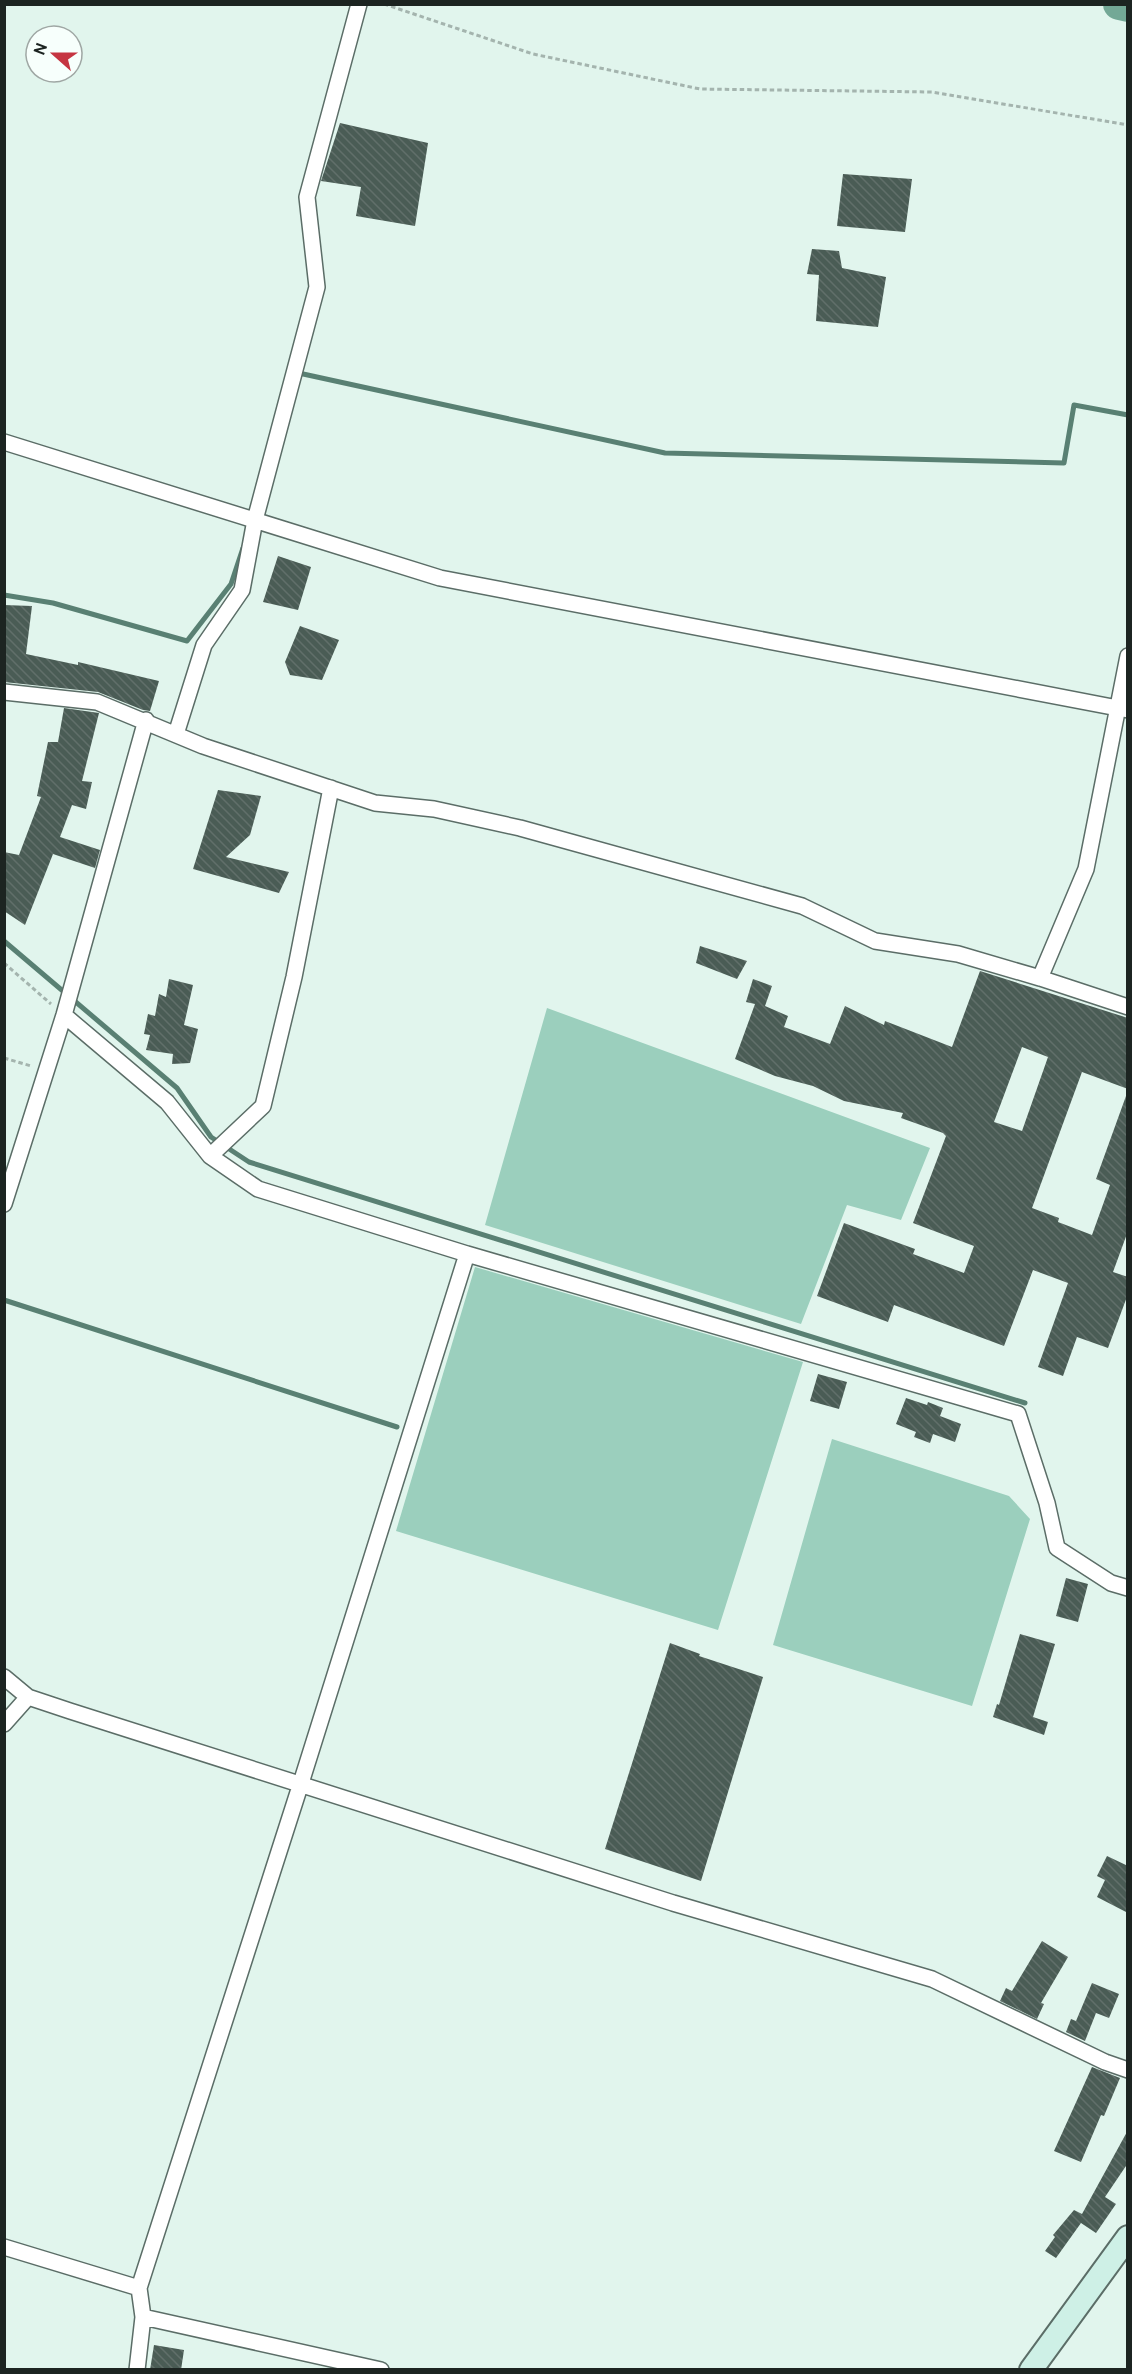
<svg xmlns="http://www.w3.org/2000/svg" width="1132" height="2374" font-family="Overpass,sans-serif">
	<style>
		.green { fill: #9bcfbd }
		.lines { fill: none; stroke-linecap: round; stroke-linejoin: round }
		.stream { stroke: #598073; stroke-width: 5 }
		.river { stroke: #73a896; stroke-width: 32 }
		.building { fill: url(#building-back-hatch); fill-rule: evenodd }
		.street-casing { stroke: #5b6d67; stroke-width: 18 }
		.secondary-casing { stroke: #5b6d67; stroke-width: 26 }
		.path { stroke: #a4b4ae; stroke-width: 3; stroke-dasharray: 4.5 3; stroke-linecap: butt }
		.street { stroke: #fff; stroke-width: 15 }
		.secondary { stroke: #cef0e6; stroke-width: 22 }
	</style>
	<defs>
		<pattern id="building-back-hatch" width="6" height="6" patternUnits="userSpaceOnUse" patternTransform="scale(1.5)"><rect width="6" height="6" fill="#4a5c55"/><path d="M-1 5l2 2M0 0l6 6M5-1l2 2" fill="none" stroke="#616f6a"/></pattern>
	</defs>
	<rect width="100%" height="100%" fill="#e1f5ed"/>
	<!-- green -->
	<path class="green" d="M547,1008L930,1148L901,1220L847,1205L801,1324L485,1225Z
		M475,1267L803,1362L718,1630L396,1531Z
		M832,1439L1009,1496L1030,1519L972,1706L773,1645Z"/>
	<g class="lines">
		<!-- stream -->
		<path class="stream" d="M294,372L665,453L1064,463L1074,405L1128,415
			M4,595L53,603L187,641L231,584L243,548
			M4,941L177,1088L211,1137L249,1162L1025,1403
			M4,1300L397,1427"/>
		<!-- river -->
		<path class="river" d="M1119,4L1128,6"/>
	</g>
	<!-- building -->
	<path class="building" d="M340,123L428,143L415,226L356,216L361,187L321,181Z
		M843,174L912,179L905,232L837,226Z
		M812,249L839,251L842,268L886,277L878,327L816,321L819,275L807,274Z
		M278,556L311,567L298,610L263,602Z
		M4,605L32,606L26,654L78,665V662L159,681L150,711L143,710L98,692L4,682Z
		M300,626L339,640L322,680L290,675L285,662Z
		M64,708L99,713L82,781L92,782L86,809L72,805L60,837L100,850L95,868L53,854L25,925L4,911V852L19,855L41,797L37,796L48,742H58Z
		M218,790L261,796L250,835L226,857L289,872L279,893L193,869Z
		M700,946L747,961L737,979L696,963Z
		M980,971L1128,1018V1089L1082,1072L1032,1208L1059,1218L1058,1222L1092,1235L1110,1185L1096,1179L1126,1096L1128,1097V1231L1113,1272L1128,1277V1294L1108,1348L1077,1337L1063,1376L1038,1367L1068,1283L1033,1270L1004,1346L894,1305L888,1322L817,1296L844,1223L915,1249L913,1254L964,1273L974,1246L913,1223L946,1136L943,1133L901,1118L903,1113L844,1101L813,1086L775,1076L735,1059L755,1004L746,1002L753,979L772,986L765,1006L788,1016L784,1027L830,1044L845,1006L884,1025L885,1021L952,1047ZM1022,1047L1048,1057L1022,1131L994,1122Z
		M169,979L193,985L184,1025L198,1029L190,1063L172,1064L173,1054L146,1050L150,1035L144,1034L148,1014L155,1016L159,994L166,997Z
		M818,1374L847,1382L839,1409L810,1401Z
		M906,1398L927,1405L928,1402L943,1408L940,1416L961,1424L955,1442L933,1434L930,1443L914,1437L916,1432L896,1424Z
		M1066,1578L1088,1584L1078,1622L1056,1616Z
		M1020,1634L1055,1644L1033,1717L1048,1722L1044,1735L993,1717L997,1704L999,1705Z
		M670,1643L700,1654L699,1656L763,1677L701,1881L605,1849Z
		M1107,1856L1128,1866V1913L1097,1897L1105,1880L1097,1876Z
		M1042,1941L1068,1957L1041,2003L1044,2004L1037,2019L1000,2001L1006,1988L1012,1991Z
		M1092,1983L1119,1994L1109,2018L1096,2013L1085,2041L1066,2032L1071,2019L1076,2021Z
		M1092,2067L1120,2078L1104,2116L1101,2115L1081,2162L1054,2151Z
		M1128,2130V2163L1105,2197L1116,2204L1096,2233L1081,2223L1056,2258L1045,2251L1055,2237L1053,2235L1074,2210L1082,2214Z
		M154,2345L184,2350L181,2370H150Z"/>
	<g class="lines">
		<!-- street casing -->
		<g class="street-casing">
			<path id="street" d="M4,442L440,578L1128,710
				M4,692L97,702L203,746L375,803L434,809L520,828L802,906L875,941L958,954L1040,978L1128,1007
				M176,734L204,645L242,590L255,520L317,287L307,197L359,4
				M1040,978L1086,869L1128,656
				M64,1015L167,1102L210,1156L258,1189L467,1254L301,1783L139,2288L143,2317L137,2370
				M210,1156L263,1106L294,977L331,788
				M4,1204L64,1015L146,720
				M467,1254L1018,1414L1047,1503L1057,1548L1111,1583L1128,1588
				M4,1677L28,1697L70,1711L673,1903L932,1979L1105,2062L1128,2070
				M4,1724L28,1697
				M4,2247L139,2288
				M143,2317L381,2370"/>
		</g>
		<!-- secondary casing -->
		<g class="secondary-casing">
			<path id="secondary" d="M1031,2370L1128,2237"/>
		</g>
		<!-- path -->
		<path class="path" d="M384,4L533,54L700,89L932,92L1128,125
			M4,963L51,1004
			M4,1058L31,1066"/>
		<!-- street -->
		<use href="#street" class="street"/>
		<!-- secondary -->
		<use href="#secondary" class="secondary"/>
	</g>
	<!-- border -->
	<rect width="1132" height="2374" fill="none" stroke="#1c2421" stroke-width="12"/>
	<!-- north arrow -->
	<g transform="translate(54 54) rotate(291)"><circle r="28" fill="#f7fffc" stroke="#9fa7a4" stroke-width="1.5"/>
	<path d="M0-4.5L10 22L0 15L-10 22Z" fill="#c53541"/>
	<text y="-9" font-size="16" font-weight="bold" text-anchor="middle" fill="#1c2421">N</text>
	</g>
</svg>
